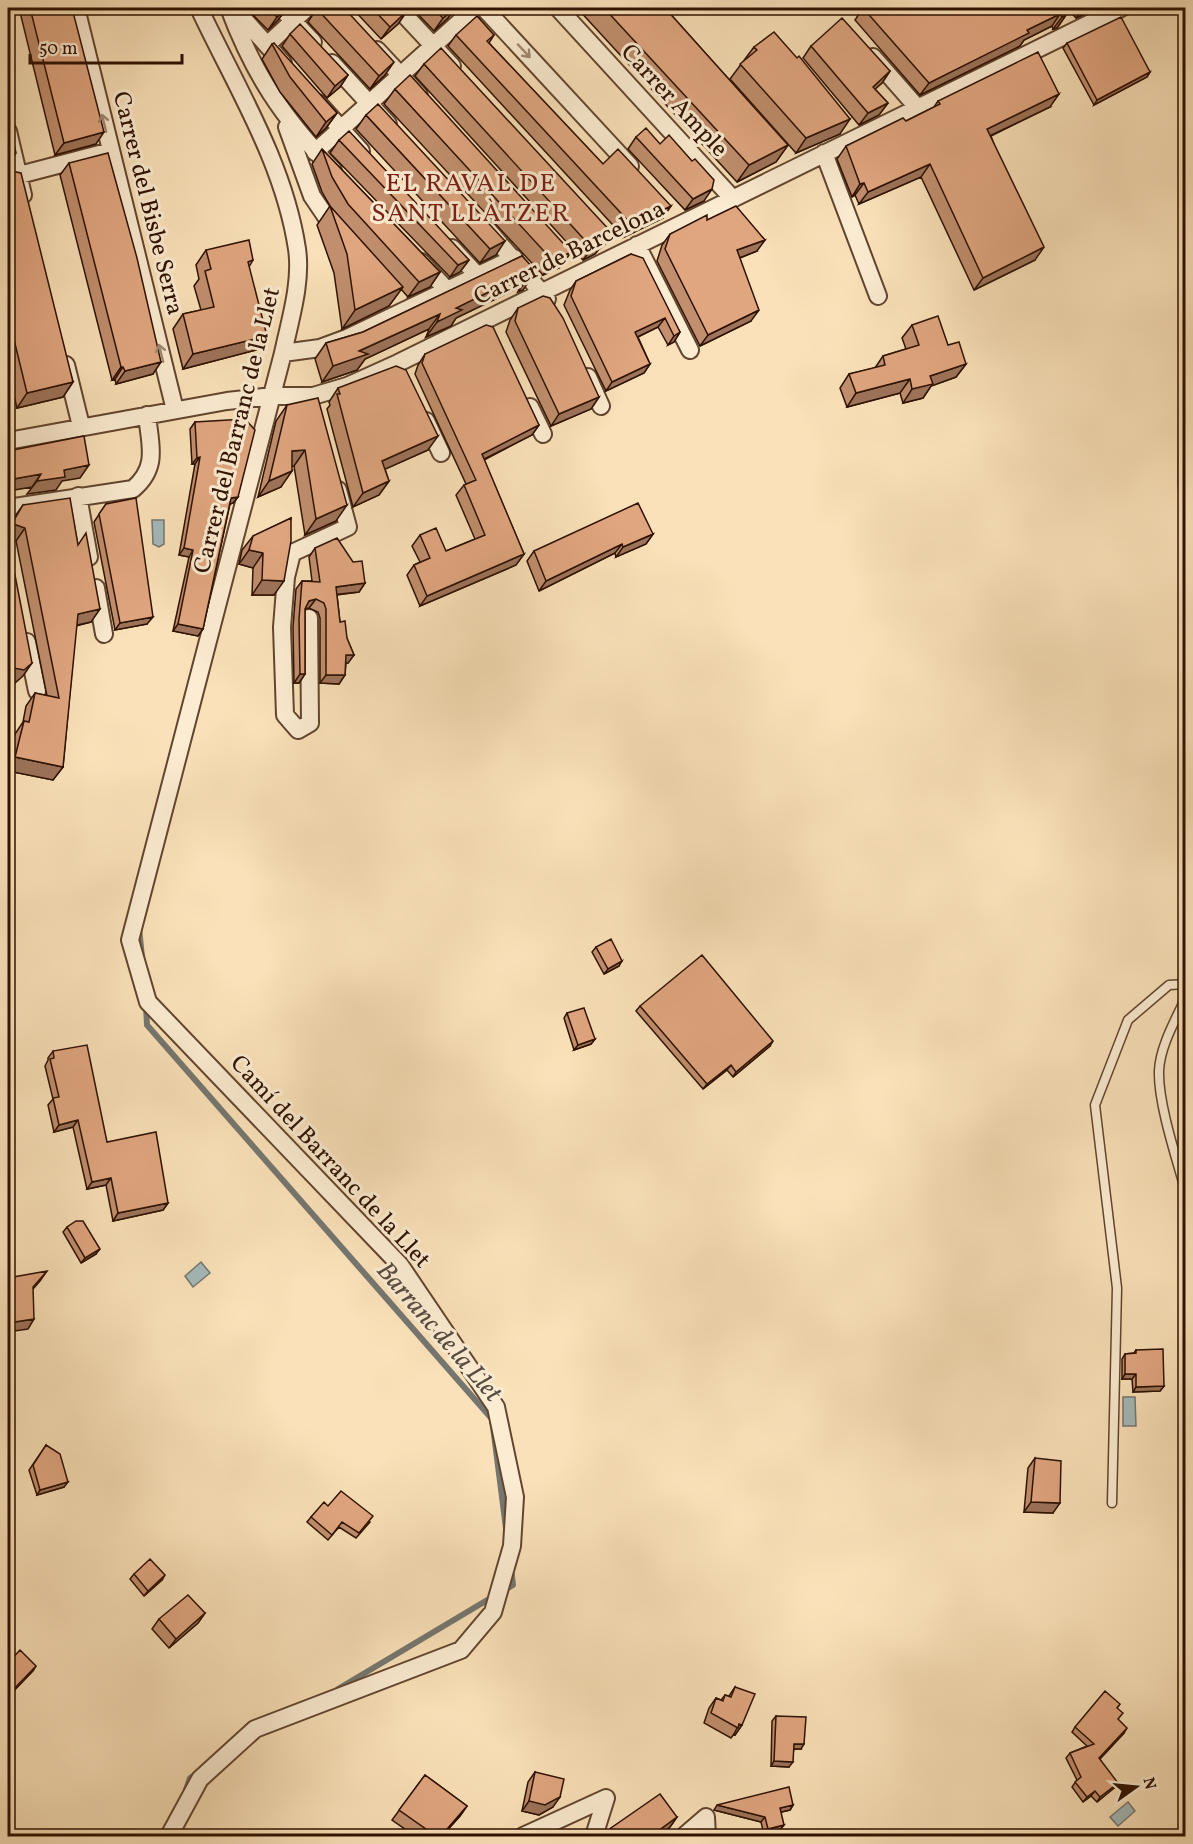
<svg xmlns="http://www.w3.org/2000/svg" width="1193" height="1844" font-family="Vollkorn,serif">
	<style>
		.green { fill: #b9c493; stroke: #746a4a; stroke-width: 1.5 }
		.water { fill: #a4babb; stroke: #757670; stroke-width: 1.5 }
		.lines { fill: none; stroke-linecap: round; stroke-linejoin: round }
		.stream { stroke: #757670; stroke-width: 6 }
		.service-casing { stroke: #61452e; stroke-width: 11 }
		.minor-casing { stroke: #61452e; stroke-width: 20 }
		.service { stroke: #fcecd2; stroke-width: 8 }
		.minor { stroke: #fcecd2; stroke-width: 16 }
		.wall { fill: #c18f6e; stroke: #2e1100; stroke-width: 1.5 }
		.shaded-wall { fill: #9d745a; stroke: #2e1100; stroke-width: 1.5 }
		.building { fill: #e0a680; stroke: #2e1100; stroke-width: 1.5 }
		.oneway { stroke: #9f8974 }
		.labels { text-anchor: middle; stroke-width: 6; stroke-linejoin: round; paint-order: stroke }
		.street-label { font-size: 24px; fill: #2e1100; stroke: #fcecd2 }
		.neighbourhood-label { font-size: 26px; letter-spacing: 1.5px; fill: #7a1f14; stroke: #fcecd2 }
		.water-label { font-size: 26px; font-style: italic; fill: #574c41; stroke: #fcecd2 }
	</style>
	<rect width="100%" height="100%" fill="#fae1b9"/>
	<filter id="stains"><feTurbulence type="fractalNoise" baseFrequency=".00333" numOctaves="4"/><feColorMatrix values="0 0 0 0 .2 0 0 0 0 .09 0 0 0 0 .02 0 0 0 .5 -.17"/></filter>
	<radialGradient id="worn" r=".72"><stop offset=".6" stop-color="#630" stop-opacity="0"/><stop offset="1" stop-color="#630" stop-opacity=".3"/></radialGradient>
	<!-- green -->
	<path class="green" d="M1185,331H1186L1185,576L1178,482L1179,372Z"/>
	<!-- water -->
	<path class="water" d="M152,520H164V544L159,547L153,544Z
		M201,1262L210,1273L193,1287L185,1276Z
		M1123,1397H1135L1136,1426H1123Z
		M1128,1802L1135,1811L1118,1826L1110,1817Z"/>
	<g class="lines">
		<!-- stream -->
		<path class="stream" d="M139,928L142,957
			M146,1006L147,1025L492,1419L506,1528
			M503,1591L513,1585L511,1568
			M338,1689L494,1596
			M186,1790L190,1778L198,1773"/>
		<!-- service casing -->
		<g class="service-casing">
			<path id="service" d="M1185,1189C1176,1157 1158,1103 1159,1071C1160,1046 1176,1019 1186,997
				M1112,1503L1117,1288L1095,1105L1128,1020L1169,985L1186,984"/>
		</g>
		<!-- minor casing -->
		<g class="minor-casing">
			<path id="minor" d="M76,8L175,410
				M229,8C254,75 283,118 333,170
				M234,8L283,63
				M281,8L313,42
				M398,8L452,66
				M484,8L630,166
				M558,8L733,199
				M267,45L307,8
				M377,50L419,95
				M873,57L916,106
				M332,63L388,124
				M318,103L361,151
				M287,127L312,196L337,233
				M8,131L23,195
				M315,152L475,8
				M824,153L878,296
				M8,178L111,151
				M488,230L547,299
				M637,245L690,350
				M452,248L478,276
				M421,262L447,290
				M283,353L320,348L347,338L514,258
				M66,365L81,426
				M588,377L601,406
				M530,407L543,434
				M426,421L441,453
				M8,441L227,401L272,396H313L347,386L398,363L1121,8
				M78,496L89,557
				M8,508L133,489C159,467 150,445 147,415
				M96,588L104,634
				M309,618L310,723L298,730L285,715L282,627L286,577L292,553L348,527L338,490
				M27,642L37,691
				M169,1836L200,1779L255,1729L461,1650L493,1612L512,1546L515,1497L496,1407L400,1265L148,1002L130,940L283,353C290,320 302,282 297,249C284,162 235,85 199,8
				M523,1836L606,1798L594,1836
				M684,1836L706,1817L707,1836"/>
		</g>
		<!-- service -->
		<use href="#service" class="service"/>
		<!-- minor -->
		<use href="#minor" class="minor"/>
	</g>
	<!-- wall -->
	<path class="wall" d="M19,8H72L96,144L55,155Z
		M246,8H287L278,20L268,30Z
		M317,8H344L385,75L370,89L308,22Z
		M352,8H404L407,11L398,24L381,39Z
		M412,8H455L448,18L434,31Z
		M577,8H665L788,145L776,162L737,182Z
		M859,8H1060L1066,15L1057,28L1053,29L1052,26L1024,40L1020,46L920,95L855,20L861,11Z
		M1067,8H1098L1076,18Z
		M290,34L348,75L340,87L327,98L282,46Z
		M456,35H494L489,43L603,164L663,218L624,237L448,46Z
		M1067,43L1150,72L1147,77L1094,105L1063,48Z
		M272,44L337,113L326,128L316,137L280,92L262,59Z
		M811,46L890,71L882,83L875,89L888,103L879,115L859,125L803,58Z
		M754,47L840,134L796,153L730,79Z
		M424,64L604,246L599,249L595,254L583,260L415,76Z
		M395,89L561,267L543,275L384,104Z
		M938,101L1050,107L991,136L1035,260L974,290L921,177L859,204L855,195L852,197L837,159L846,146L906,121L934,107Z
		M366,115L496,255L480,263L356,129Z
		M8,118V165L73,382L63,397L17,408L8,371Z
		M636,137L704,201L685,210L628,149Z
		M339,140L469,260L460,272L450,277L330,153Z
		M322,149L440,272L430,287L408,297L401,289L389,306L342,329L334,273L317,225L330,206L322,192L312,164Z
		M69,163L153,374L116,384L115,379L112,380L60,175Z
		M707,220L757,251L740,258L751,321L700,346L657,261L662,245L670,234Z
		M206,250L253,260L249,267L256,350L183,369L173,329L183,314L201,310L194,286L199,279L196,265Z
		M631,254L680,332L674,342L668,345L658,327L638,337L650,364L644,373L606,391L564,305L570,290L576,281Z
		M522,256L532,272L523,290L518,292L520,287L456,318L451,326L426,337L429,329L365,359L357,370L322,382L315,359L326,343L363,332Z
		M518,308L599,397L591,409L551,426L506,332L510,320Z
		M912,325L948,345L966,364L956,377L931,386L923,398L903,403L900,393L847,407L840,388L849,374L875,368L883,356L906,349L902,338Z
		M425,354L539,425L532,435L484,460L524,554L516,565L420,606L407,575L414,565L420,562L412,546L420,535L446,551L475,539L456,495L464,485L466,484L415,374L418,365Z
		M338,388L428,450L385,469L389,481L379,495L353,507L327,409L330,405L329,402Z
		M287,405L336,521L305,535L294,466H292L281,487L258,497L276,421Z
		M195,422L238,497L233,503L230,504L203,629L198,636L173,631L189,557L179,555L195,464H192L190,429Z
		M106,504L147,624L115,630L94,522Z
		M23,505L91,622L76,626L63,767L53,780L8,771V762L15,734L23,722L26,706L35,693L47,696L16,541L13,519Z
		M291,518L274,595H252L253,568L239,564L242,550L253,536Z
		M653,534L646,544L616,557L615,553L539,591L527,561L534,551Z
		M315,548L365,583L359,592L337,595L340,622L354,655L348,663H346L345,675L339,684L320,683V618L318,612L309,608L305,609V674L299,683H294L293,627L296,589L302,581H312L309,557Z
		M596,947L619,966L604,974L592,952Z
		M640,1006L770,1046L733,1077L727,1070L703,1089L636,1011Z
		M567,1013L595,1039L591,1044L574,1050L564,1018Z
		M53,1051L107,1142L168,1203L163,1210L113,1221L106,1185L87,1189L73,1127L54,1132L48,1105L53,1099L45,1066L48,1060V1058Z
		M67,1227L96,1254L81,1263L63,1232Z
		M1136,1350L1164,1386L1160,1391L1133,1392L1132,1379H1122V1359L1125,1354L1134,1353Z
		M46,1445L64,1487L37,1495L29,1470Z
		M1035,1458L1053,1513L1024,1512L1028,1468Z
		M328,1506L370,1522L356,1538L339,1527L328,1540L307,1522L311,1517Z
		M134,1574L162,1580L144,1596L130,1579Z
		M205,1613L198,1623L169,1648L152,1629L159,1619Z
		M735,1687L742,1725L735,1735L734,1734L731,1738L704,1723L709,1708L716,1698L721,1700L725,1695L729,1696Z
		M1120,1704L1117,1708L1118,1720L1124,1733L1100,1759L1114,1788L1097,1802L1091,1796L1083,1802L1072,1787L1077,1780L1066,1758L1070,1753L1087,1746L1072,1732L1075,1727Z
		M776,1716L801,1749H794L789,1767L771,1766L772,1721Z
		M535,1772L553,1807L539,1815L522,1811L528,1782Z
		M425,1775L467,1806L460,1816L442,1836H415L392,1820Z
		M793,1805L790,1810L781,1812L780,1830L764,1834L761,1822L714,1810Z
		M677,1817L670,1827L658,1836H605L611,1828Z"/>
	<!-- shaded-wall -->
	<path class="shaded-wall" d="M287,8L278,20L268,30L277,17Z
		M455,8L448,18L434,31L443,18Z
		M1084,8H1098L1076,18Z
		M407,11L398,24L381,39L390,27Z
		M1060,14L1052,26L1024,40L1020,46L920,95L929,83L1027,30Z
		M1066,15L1057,28L1053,29L1062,17Z
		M394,62L385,75L370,89L379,76Z
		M890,71L882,83L864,99L873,87Z
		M1150,72L1147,77L1094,105L1097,100Z
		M348,75L340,87L327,98L335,86Z
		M1059,94L1050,107L979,141L987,129Z
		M888,103L879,115L859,125L868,113Z
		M337,113L326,128L316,137L326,122Z
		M850,119L840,134L796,153L806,138Z
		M104,132L96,144L55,155L64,143Z
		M788,145L776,162L737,182L749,165Z
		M16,153L8,165L11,156Z
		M930,164L921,177L859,204L868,192Z
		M864,183L855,195L852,197L860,184Z
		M712,189L704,201L685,210L693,199Z
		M671,206L663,218L624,237L632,225Z
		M613,234L604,246L599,249L595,254L583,260L592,248L599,240Z
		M765,240L757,251L729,262L737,250Z
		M505,241L496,255L480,263L490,249Z
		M1044,247L1035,260L974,290L983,278Z
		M571,252L561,267L543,275L553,261Z
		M469,260L460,272L450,277L458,265Z
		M531,271L520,287L456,318L451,326L426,337L437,322L456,308Z
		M440,272L430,287L408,297L419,282Z
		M534,274L523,290L518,292L529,276Z
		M403,287L389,306L342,329L355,310Z
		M759,310L751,321L700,346L708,335Z
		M440,314L429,329L365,359L357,370L322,382L333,366L359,351Z
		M665,318L658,327L629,341L635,332Z
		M680,332L674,342L668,345L674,336Z
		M267,336L256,350L183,369L193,354Z
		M161,362L153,374L116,384L125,371Z
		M650,364L644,373L606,391L612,382Z
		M966,364L956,377L931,386L923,398L903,403L912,389L930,376Z
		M121,367H123L115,379L112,380Z
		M910,379L900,393L847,407L856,393Z
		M73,382L63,397L17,408L27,393Z
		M599,397L591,409L551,426L559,414Z
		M539,425L532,435L474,464L482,454Z
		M438,436L428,450L372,475L382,461Z
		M305,450L294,466L281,467L292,451Z
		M200,457L195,464H192L197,458Z
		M89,465L80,478L62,481L56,490L27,494L37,481L64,470Z
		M292,471L281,487L258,497L269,481Z
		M41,474L32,487L8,491V480Z
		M389,481L379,495L353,507L363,493Z
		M238,497L233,503L226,505L231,498Z
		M347,505L336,521L305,535L316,519Z
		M14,524L25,528L16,541L8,538V530Z
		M653,534L646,544L616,557L623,547Z
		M622,544L615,553L539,591L546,581Z
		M184,548L193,550L189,557L179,555Z
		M249,550L263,553L253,568L239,564Z
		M524,554L516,565L420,606L427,596Z
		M262,580L284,581L274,595H252Z
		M365,583L359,592L330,595L336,587Z
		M316,599L309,608L303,609L309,601Z
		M100,609L91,622L68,627L78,614Z
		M153,617L147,624L115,630L120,623Z
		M178,624L203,629L198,636L173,631Z
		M346,655H354L348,663H340Z
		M32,663L23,676L15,683L8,682V667Z
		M300,674H305L299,683H294Z
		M326,675H345L339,684L320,683Z
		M15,757L63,767L53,780L8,771V767Z
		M622,961L619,966L604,974L608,969Z
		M595,1039L591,1044L574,1050L578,1045Z
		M773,1041L770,1046L733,1077L736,1072Z
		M731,1065L727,1070L703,1089L707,1084Z
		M78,1120L73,1127L54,1132L59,1125Z
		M111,1178L106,1185L87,1189L92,1182Z
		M168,1203L163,1210L113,1221L118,1213Z
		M100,1249L96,1254L81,1263L85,1258Z
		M47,1271L40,1281L26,1297L33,1287Z
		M34,1319L28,1329L8,1332V1323Z
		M1125,1374H1136L1132,1379H1122Z
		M1164,1386L1160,1391L1133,1392L1136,1387Z
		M68,1482L64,1487L37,1495L40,1490Z
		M1031,1502L1060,1503L1053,1513L1024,1512Z
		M165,1575L162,1580L144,1596L148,1591Z
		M205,1613L198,1623L169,1648L176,1639Z
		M36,1666L33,1671L8,1697L11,1692Z
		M739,1724L742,1725L735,1735L734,1734Z
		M1127,1728L1124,1733L1096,1763L1099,1758Z
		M794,1744H804L801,1749H791Z
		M774,1761L793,1762L789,1767L771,1766Z
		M1118,1783L1114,1788L1097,1802L1100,1797Z
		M1095,1791L1091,1796L1083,1802L1087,1797Z
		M560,1797L553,1807L539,1815L522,1811L529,1801Z
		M717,1805L765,1817L761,1822L714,1810Z
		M793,1805L790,1810L777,1813L780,1808Z
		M467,1806L460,1816L442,1836H441Z
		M677,1817L670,1827L658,1836H651Z
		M784,1825L780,1830L764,1834L768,1829Z"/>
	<!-- building -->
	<path class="building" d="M30,8H72L104,132L64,143Z
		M267,8H287L277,17Z
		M318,8H344L394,62L379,76L317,9Z
		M372,8H404L407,11L390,27Z
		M433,8H455L443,18Z
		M604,8H665L788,145L749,165Z
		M863,8H1060L1066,15L1062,17L1060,14L1027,30L1029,33L929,83Z
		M477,16L494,35L487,41L603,164L618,149L671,206L632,225L456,35Z
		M1121,17L1150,72L1097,100L1067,43Z
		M842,18L890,71L873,87L888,103L868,113L811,46Z
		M300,24L348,75L335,86L290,34Z
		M774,32L797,58L799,56L850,119L806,138L740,64L757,50L754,47Z
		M274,43L337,113L326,122L290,77L272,44Z
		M441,48L613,234L599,240L604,242L592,248L424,64Z
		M1038,52L1059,94L987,129L1044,247L983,278L930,164L868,192L864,183L860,184L846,146L903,118L906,121L940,104L938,101Z
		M410,75L571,252L553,261L395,89Z
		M378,104L505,241L490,249L366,115Z
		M8,118L16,153L11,156L8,165L11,171L21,173L73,382L27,393L8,315Z
		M646,128L660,144L669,135L692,161L695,159L714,180L712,189L693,199L636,137Z
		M349,131L469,260L458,265L339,140Z
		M322,149L440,272L419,282L348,204L332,177Z
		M108,153L137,258L161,362L125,371L123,367H121L69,163Z
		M330,206L403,287L355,310L347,254Z
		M736,206L765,240L737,250L759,310L708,335L665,249L670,234L707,215V220Z
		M249,240L253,260L248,262L267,336L193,354L183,314L214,307L205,271L211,269L206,250Z
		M631,254L643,258L680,332L674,336L665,318L635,332L650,364L612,382L571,296L576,281Z
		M522,256L534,269L532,270L534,274L529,276L531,271L456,308L462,310L437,322L440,314L359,351L368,354L333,366L326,343L363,332Z
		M543,296L550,298L563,318L599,397L559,414L515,321L518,308Z
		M938,316L948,345L959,342L966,364L930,376L933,384L912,389L910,379L856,393L849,374L885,365L883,356L919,345L912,325Z
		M486,325L493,327L539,425L482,454L524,554L427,596L414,565L430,558L420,535L436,528L446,551L485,535L464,485L476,480L422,363L425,354Z
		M396,366L406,370L438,436L382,461L389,481L363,493L337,394H340L338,388Z
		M318,398L347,505L316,519L305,450L292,451V471L269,481L287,405Z
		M245,419L255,430L238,497L231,498L203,629L178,624L193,550L184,548L200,457L197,458L195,422Z
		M84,436L89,465L64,470L65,477L37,481L41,474L8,480V451Z
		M70,498L78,545L86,533L100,609L78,614L63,767L15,757L24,721L29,722L35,693L59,698L25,528L14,524L8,530V515L14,520L23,505Z
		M136,498L153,617L120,623L99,514L106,504Z
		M638,503L653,534L623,547L622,544L546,581L534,551Z
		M291,518V541L284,581L262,580L263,553L249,550L253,536Z
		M337,538L353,562L362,561L365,583L336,587L340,622L345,621L347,638L354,655H346L345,675H326V609L324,603L316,599L309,601L305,609V674H300L299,619L302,581L320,582L315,548Z
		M8,539L32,663L24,670L8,667Z
		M611,939L622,961L608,969L596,947Z
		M702,955L773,1041L736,1072L731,1065L707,1084L640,1006Z
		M584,1008L595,1039L578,1045L567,1013Z
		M87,1045L107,1142L156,1132L168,1203L118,1213L111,1178L92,1182L78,1120L59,1125L53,1098L59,1097L50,1059L54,1058L53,1051Z
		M8,1143H13L11,1188H8Z
		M76,1221H83L100,1249L85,1258L67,1227Z
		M47,1271L33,1287L34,1319L8,1323V1278Z
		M1163,1349L1164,1386L1136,1387V1374H1125V1354L1136,1353V1350Z
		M46,1445L60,1454L68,1482L40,1490L33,1465Z
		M1035,1458L1061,1461L1060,1503L1031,1502Z
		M341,1491L373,1516L359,1533L342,1522L332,1535L311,1517L324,1502L328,1506Z
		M150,1559L165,1575L148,1591L134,1574Z
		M188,1595L205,1613L176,1639L159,1619Z
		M20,1650L36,1666L11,1692L8,1689V1663Z
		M735,1687L755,1694L742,1725L739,1724L738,1728L711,1713L716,1698L723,1701L725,1695L731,1697Z
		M1105,1691L1120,1704L1117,1708L1123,1713L1118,1719L1127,1728L1099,1758L1118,1783L1100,1797L1095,1791L1087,1797L1075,1782L1081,1777L1070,1753L1094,1744L1075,1727Z
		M776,1716L806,1717L804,1744H794L793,1762L774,1761Z
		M535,1772L564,1779L560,1797L545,1805L529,1801Z
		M425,1775L467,1806L441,1836H436L399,1810Z
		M789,1787L793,1805L780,1808L784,1825L768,1829L765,1817L717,1805Z
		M660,1794L677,1817L651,1836H613L610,1831L611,1828Z"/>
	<!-- one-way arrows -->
	<defs><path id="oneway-shaft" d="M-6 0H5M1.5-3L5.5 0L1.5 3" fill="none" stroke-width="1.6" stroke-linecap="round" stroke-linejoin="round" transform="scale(1.5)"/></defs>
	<g class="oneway">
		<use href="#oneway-shaft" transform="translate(524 51) rotate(47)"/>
		<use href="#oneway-shaft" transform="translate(104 123) rotate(-104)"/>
		<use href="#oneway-shaft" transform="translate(161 353) rotate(-104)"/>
	</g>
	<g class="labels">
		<!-- street labels -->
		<g class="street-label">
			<text transform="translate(675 100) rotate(47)" y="8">Carrer Ample</text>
			<text transform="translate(149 203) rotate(76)" y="8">Carrer del Bisbe Serra</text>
			<text transform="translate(569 252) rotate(-26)" y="8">Carrer de Barcelona</text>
			<text transform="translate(236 430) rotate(-76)" y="8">Carrer del Barranc de la Llet</text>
			<text transform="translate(331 1161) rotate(47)" y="8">Camí del Barranc de la Llet</text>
		</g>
		<!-- neighbourhood labels -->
		<g class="neighbourhood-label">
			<text x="471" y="191">EL RAVAL DE<tspan x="471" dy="30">SANT LLÀTZER</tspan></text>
		</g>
		<!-- water labels -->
		<g class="water-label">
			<text transform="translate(440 1331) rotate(49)" y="9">Barranc de la Llet</text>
		</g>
	</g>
	<!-- margin -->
	<rect width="1193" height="1844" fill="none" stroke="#fae1b9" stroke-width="30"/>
	<rect x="9" y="9" width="1175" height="1826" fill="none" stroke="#2e1100" stroke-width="3"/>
	<rect x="15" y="15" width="1163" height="1814" fill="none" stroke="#2e1100" stroke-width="1.5"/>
	<!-- north arrow -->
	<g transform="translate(1136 1787) rotate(75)" stroke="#fcecd2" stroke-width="4.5" paint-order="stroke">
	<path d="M0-4.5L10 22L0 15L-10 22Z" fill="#2e1100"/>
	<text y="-9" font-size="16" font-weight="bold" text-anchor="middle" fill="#2e1100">N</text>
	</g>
	<!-- scale -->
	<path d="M30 54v9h152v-9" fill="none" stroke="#2e1100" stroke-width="3"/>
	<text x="39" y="54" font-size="18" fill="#2e1100" stroke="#fcecd2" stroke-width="4.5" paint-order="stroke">50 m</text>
	<rect width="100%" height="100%" filter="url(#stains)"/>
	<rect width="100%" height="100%" fill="url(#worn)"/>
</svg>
